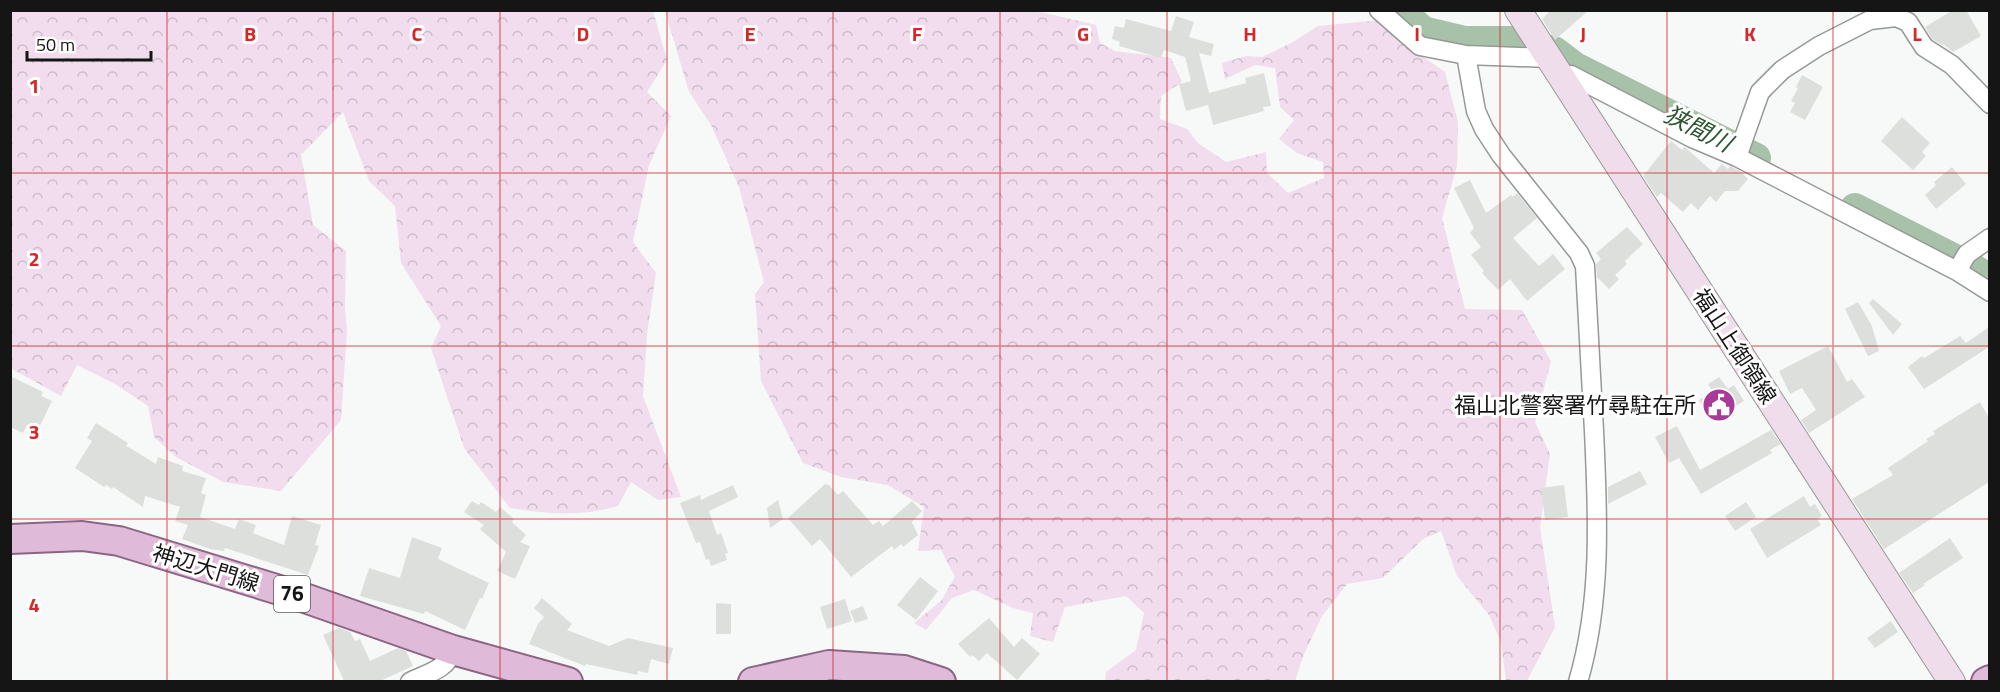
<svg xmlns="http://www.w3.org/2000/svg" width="2000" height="692" font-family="'Titillium Web','Noto Sans JP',sans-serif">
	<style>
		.forest { fill: url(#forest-crowns) }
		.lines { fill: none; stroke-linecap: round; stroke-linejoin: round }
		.river { stroke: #a8c2a9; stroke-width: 30 }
		.building { fill: #dddfdd }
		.street-casing { stroke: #969996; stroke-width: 21 }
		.secondary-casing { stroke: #969996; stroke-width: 28 }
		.primary-casing { stroke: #8c6484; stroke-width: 32 }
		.street { stroke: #fff; stroke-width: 18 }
		.secondary { stroke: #f0ddec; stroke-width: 26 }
		.primary { stroke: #e0bbd9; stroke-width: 28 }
		.grid { fill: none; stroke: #d62828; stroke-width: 1.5; stroke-opacity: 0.55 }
		.labels { text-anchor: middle; stroke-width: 6; stroke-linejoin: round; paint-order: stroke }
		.shield { fill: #fff; stroke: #5b5b5b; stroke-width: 1.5 }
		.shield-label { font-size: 21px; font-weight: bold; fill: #151515 }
		.street-label { font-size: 22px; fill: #151515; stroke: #fff }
		.poi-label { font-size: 22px; fill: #151515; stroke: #fff; text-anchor: end }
		.water-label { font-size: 24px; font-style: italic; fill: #2c5632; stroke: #fff }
		.grid-label { font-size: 20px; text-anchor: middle; font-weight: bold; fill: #d62828; stroke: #fff; stroke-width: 6; stroke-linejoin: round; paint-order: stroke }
	</style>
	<defs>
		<pattern id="forest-crowns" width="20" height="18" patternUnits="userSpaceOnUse" patternTransform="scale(1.5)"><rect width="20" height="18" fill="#f1dded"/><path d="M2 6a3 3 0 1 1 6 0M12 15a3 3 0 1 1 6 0" fill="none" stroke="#cebdca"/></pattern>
	</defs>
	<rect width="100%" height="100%" fill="#f6f9f7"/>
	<!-- forest -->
	<path class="forest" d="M11,10L653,11L667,60L647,92L671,116L649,165L633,242L656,273L647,334L643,396L681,497L658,500L631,482L618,506C580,517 549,514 510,508L464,448L431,348L441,326L401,263L395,206L369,181L343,112L301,155L313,225L346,251L345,308L347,331L341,420L281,491L223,482L176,457L154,437L148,406L115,384L77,365L61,396L12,369L11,371Z
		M1015,10L1045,13L1096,25L1100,43L1115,51L1171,58L1182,82L1161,96L1160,119L1187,129L1198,143L1226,162L1266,152L1267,173L1288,193L1324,178L1323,162L1297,153L1279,139L1294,120L1280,107L1275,68L1255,65L1225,79L1222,63L1246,56L1262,57L1293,42L1318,26L1380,20L1413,50L1445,72L1458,122L1457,166L1442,218L1465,309L1522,310L1551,361L1535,422L1550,454L1540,527L1555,627L1527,681H1506L1501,642L1489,615L1457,576L1441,531L1423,539L1383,578L1347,584L1322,616L1304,654L1295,681H1105L1106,672L1136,650L1144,613L1126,596L1065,607L1053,642L1030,636L1033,613L1013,608L974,590L952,598L926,630L914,623L941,601L955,577L941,550L918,551L924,507L888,485L841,477L803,463L761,381L755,294L764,282L739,187L711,125L689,92L665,11Z"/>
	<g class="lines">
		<!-- river -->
		<path class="river" d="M1400,10L1423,31L1465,41H1511L1554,51L1575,67L1756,158
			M1855,208L1971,267L1990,280"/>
	</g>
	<!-- building -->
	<path class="building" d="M1551,10H1589L1555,40L1542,19Z
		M1953,10H1966L1981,36L1953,52L1943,44L1942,45L1932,39L1925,27Z
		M1176,16L1194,22L1189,37L1214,44L1211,56L1199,53L1209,93L1246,83L1245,78L1264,73L1271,106L1263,107L1264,111L1213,125L1208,105L1186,111L1179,84L1191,81L1185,57L1164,50L1161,58L1119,46L1120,42L1112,39L1115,26L1124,28L1126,19L1171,31Z
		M1802,75L1823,87L1805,120L1790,112L1795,103L1791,101L1798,88L1796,87Z
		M1902,117L1930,143L1922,152L1926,156L1913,170L1881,141Z
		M1671,141L1682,150L1684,147L1686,148L1714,173L1722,164L1728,169L1730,166L1740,171L1748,179L1738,191H1725L1716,202L1710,196L1698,210L1691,203L1683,212L1661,193L1657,197L1643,176Z
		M1952,167L1966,184L1936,209L1925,195L1936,185L1934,182Z
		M1470,180L1486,213L1511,195L1513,197L1517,193L1537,218L1513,238L1539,266L1553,254L1565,269L1527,301L1510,279L1498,290L1482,273L1484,271L1471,255L1481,247L1470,233L1474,228L1454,188Z
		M1627,227L1643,244L1625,261L1627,264L1615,275L1619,279L1609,289L1597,277L1596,264L1601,259L1596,253Z
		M1873,299L1902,324L1893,335L1869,303Z
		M1858,302L1872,326L1879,351L1868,356L1845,309Z
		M1989,327V347L1924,389L1908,367L1922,356L1924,358L1960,336L1966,343Z
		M1828,346L1847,382L1852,379L1865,397L1809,433L1801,420L1816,410L1802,388L1790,394L1779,371Z
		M10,376L43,392L41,396L52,401L38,430L27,425L23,433L10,427Z
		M1719,377L1728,389L1734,385L1744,401L1729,410L1732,415L1721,421L1718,417L1712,421L1699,400L1713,392L1708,384Z
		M1980,402L1989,418V482L1884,549L1852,499L1893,475L1888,468L1928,441L1926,439L1935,434L1933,431Z
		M96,423L128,443L126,446L130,448L156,464L158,457L183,466L182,471L206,478L201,493L206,495L200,517L235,529L239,519L256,525L253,533L284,545L292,516L321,525L315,545L319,546L308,575L225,548L224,551L210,549L182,539L188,525L175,521L180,507L145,496L143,507L113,487L112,489L106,485L104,487L75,468L92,441L87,438Z
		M1677,426L1700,470L1771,430L1781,444L1770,450L1772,453L1701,494L1679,458L1669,463L1655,437Z
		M1640,471L1647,484L1608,504V487Z
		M825,484L829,485L838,495L843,491L873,525L879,521L883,526L912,501L922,511L912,522L918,535L903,547L901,544L894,550L892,546L851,577L820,539L812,546L788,518Z
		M733,485L738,497L709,511L717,535L721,533L728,553L725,554L727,560L711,566L709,559L706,560L700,542L696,543L680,503L700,495L701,500Z
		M1564,485L1568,517L1545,520L1541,488Z
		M1804,496L1810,507L1815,504L1822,516L1817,519L1821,525L1767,558L1750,529Z
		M778,500L783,519L770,528L767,508Z
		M472,501L479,505L481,502L496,512L500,507L514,519L512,522L526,535L520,542L530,546L515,579L497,571L506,552L480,529L484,525L464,512Z
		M1746,502L1756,517L1735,531L1725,516Z
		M412,537L442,548L438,559L489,583L482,599L480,598L465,630L425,611L424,614L360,596L369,568L400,578Z
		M1950,538L1963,558L1923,584L1925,585L1913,593L1899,573Z
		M920,577L938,591L916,620L897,605Z
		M542,598L572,624L567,630L609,646L628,638L673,648L669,664L651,659L648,673L638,671L637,675L586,664L585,666L529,644L538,624L544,617L534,608Z
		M845,599L852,621L827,629L820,607Z
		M716,603L731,604V634H716Z
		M863,606L868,619L855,623L850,611Z
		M989,618L1014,647L1022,638L1040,654L1017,680L987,653L979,661L972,655L970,657L958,644Z
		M1891,621L1898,632L1875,648L1867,638Z
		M339,628L350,632L355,641L360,639L370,661L398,648L406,651L413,666L380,681H344L323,635Z"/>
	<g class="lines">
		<!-- street casing -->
		<g class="street-casing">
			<path id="street" d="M1379,10L1420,46L1466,55L1549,58
				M1466,55L1476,111L1484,129L1501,155L1579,253L1585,266C1588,321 1591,376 1594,431C1598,515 1602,601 1578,682
				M1562,77L1571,75L1692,138L1737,157L1957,271L1990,292
				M1737,157L1760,92L1782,70L1819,46L1870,20L1896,17L1908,22L1924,47L1952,65L1990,104
				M1957,271L1967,254L1990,238
				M410,682C426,674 448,669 453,650"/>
		</g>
		<!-- secondary casing -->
		<g class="secondary-casing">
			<path id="secondary" d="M1518,10L1952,682"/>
		</g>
		<!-- primary casing -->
		<g class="primary-casing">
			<path id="primary" d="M10,539L82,536L119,541L299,596L453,650L568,682
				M753,682L829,665L904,670L941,682
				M1986,682L1990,680"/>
		</g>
		<!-- street -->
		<use href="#street" class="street"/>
		<!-- secondary -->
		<use href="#secondary" class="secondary"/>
		<!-- primary -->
		<use href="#primary" class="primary"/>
	</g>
	<!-- grid -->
	<path class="grid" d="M167,10V682M333,10V682M500,10V682M667,10V682M833,10V682M1000,10V682M1167,10V682M1333,10V682M1500,10V682M1667,10V682M1833,10V682M10,173H1990M10,346H1990M10,519H1990"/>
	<!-- icons -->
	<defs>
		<g id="civic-disc" transform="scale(1.725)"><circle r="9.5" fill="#a83a99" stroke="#fff"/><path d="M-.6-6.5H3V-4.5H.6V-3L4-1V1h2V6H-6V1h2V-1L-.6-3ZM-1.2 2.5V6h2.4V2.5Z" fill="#fff"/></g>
	</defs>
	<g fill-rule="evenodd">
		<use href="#civic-disc" x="1719" y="405"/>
	</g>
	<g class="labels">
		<!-- shield labels -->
		<rect class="shield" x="274" y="576" width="36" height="36" rx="4.5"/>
		<g class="shield-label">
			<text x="292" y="601">76</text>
		</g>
		<!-- street labels -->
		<g class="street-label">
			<text transform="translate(1735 346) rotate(57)" y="8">福山上御領線</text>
			<text transform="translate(206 568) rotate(17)" y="8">神辺大門線</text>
		</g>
		<!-- poi labels -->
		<g class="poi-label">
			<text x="1696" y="413">福山北警察署竹尋駐在所</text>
		</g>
		<!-- water labels -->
		<g class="water-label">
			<text transform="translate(1698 129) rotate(27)" y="8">狭間川</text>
		</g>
	</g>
	<g class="grid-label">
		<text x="250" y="41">B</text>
		<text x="417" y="41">C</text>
		<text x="583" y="41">D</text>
		<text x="750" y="41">E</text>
		<text x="917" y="41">F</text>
		<text x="1083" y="41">G</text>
		<text x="1250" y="41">H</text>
		<text x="1417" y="41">I</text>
		<text x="1583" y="41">J</text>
		<text x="1750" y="41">K</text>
		<text x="1917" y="41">L</text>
		<text x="34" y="93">1</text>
		<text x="34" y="266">2</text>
		<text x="34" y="439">3</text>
		<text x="34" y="612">4</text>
	</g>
	<!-- border -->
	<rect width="2000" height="692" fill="none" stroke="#151515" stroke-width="24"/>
	<!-- scale -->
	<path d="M27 51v9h124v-9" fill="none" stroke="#151515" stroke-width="3"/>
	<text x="36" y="51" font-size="18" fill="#151515" stroke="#ffffff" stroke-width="4.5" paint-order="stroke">50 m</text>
</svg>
